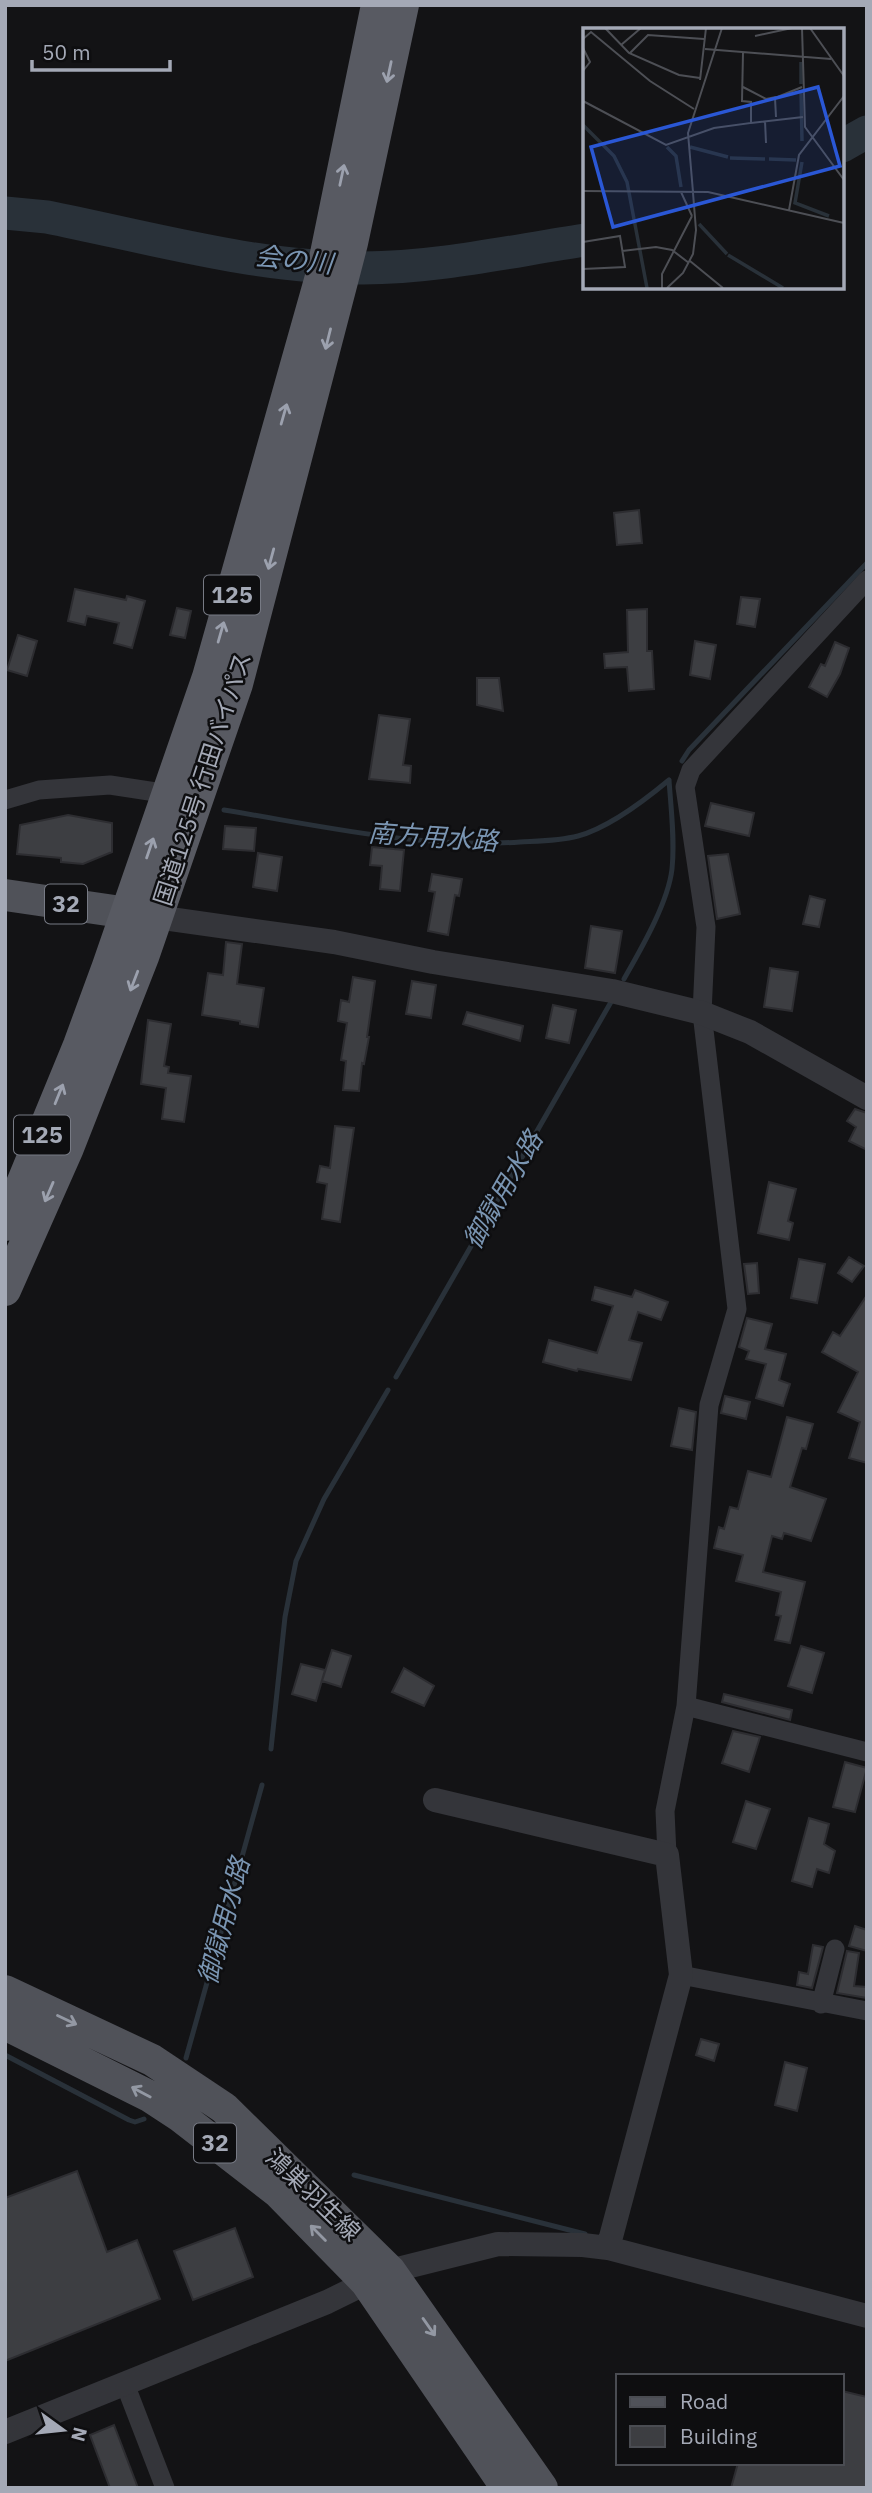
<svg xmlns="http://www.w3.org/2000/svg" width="872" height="2493" font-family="'IBM Plex Sans','Noto Sans JP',sans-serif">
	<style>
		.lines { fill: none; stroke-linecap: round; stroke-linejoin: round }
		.stream { stroke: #293139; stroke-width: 5 }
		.river { stroke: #293139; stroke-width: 33 }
		.building { fill: #3d3e42; stroke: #2d2d31; stroke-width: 2 }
		.minor { stroke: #34353a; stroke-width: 19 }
		.tertiary { stroke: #34353a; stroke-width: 24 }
		.primary { stroke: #505259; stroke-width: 32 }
		.trunk { stroke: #585a62; stroke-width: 32 }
		.oneway { stroke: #9ca1ae }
		.oneway2 { stroke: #9398a3 }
		.labels { text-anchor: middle; stroke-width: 5; stroke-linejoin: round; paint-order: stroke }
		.shield { fill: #0e0e10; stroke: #777a84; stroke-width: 2 }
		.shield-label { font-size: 23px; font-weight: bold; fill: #a4a9b6 }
		.street-label { font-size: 24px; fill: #a4a9b6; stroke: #0e0e10 }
		.water-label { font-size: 26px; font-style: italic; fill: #7a95b2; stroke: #0e0e10 }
		.inset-river { fill: none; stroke: #293139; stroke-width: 3.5 }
		.inset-road { fill: none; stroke: #4d4f55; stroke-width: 2 }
		.view { fill: #2a57d5; fill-opacity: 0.15; stroke: #2a57d5; stroke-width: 3.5 }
		.inset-edge { fill: none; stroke: #a4a9b6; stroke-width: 3.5 }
	</style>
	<rect width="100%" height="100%" fill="#131315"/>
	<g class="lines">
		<!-- stream -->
		<path class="stream" d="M682,761L689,750L867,563
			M224,810C322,826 421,849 520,842C539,841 559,841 578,836C608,828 645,800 669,780
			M624,979C641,949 668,903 672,869C675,840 671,809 669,780
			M396,1377L611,1002
			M271,1749L285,1617L296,1561L324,1499L388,1390
			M5,2055L129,2120L135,2122L144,2119
			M186,2058L262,1785
			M354,2175L585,2234"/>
		<!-- river -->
		<path class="river" d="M842,146L867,132
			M5,213L47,217C147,237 261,269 363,268C437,268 511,251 585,240"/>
	</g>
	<!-- building -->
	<path class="building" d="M639,510L642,543L617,545L614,513Z
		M75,589L126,600L127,596L145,601L132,648L114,643L119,623L87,616L85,625L68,621Z
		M741,597L760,599L755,627L737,624Z
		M177,608L191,611L185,638L170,635Z
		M647,609V651H652L654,689L629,691L627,667L605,668L604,654L628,652L627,610Z
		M18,635L37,641L27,676L7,670Z
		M695,641L716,645L710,679L690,675Z
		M835,642L849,648L840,674L827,697L809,687L821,664L825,666Z
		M477,678H499L503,711L477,705Z
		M379,715L410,719L403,765L411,766L410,783L369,779Z
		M711,803L754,813L749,836L705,826Z
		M68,815L112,823V852L83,864L61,862V858L17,854L20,825Z
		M225,826L256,828L254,851L223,849Z
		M372,847L404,850L400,891L380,889L382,866L370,865Z
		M258,853L282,857L277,891L253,887Z
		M728,854L740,914L717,919L708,856Z
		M432,874L462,879L459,896L455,895L448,935L428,931L435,892L429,891Z
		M810,896L825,900L819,927L803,924Z
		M591,926L622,931L615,973L585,968Z
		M226,942L242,944L237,984L264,988L258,1027L240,1024V1021L202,1015L208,973L223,975Z
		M770,968L798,972L792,1011L764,1007Z
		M353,977L375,981L367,1037H369L364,1064L362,1063L359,1091L343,1090L346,1061L341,1060L347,1023L338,1021L341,1000L349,1002Z
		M412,981L436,985L431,1018L406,1014Z
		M553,1005L576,1010L569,1043L546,1038Z
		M467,1012L523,1026L520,1041L463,1024Z
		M148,1020L171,1024L164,1066L169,1067L168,1073L191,1076L184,1122L162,1119L166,1088L141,1084Z
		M855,1109L867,1113V1150L849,1141L856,1127L847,1121Z
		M335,1126L354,1128L340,1222L322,1219L327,1184L317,1182L320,1166L330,1168Z
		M769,1182L796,1189L788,1221L793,1223L789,1240L758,1233Z
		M849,1257L864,1266L852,1282L838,1273Z
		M799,1259L825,1264L817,1303L791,1298Z
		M757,1263L759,1293L748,1294L744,1264Z
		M595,1287L632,1297L635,1290L668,1302L661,1320L638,1312L629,1340L642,1343L631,1380L578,1369L577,1371L543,1362L549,1340L597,1353L613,1306L592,1300Z
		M867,1295V1463L849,1458L860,1422L838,1412L858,1372L822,1352L833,1332L840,1336Z
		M747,1318L772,1324L765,1349L786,1354L779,1380L790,1384L783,1406L756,1398L766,1364L746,1359L749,1351L739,1347Z
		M725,1396L750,1402L746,1419L721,1413Z
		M679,1408L696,1412L692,1450L671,1446Z
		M787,1417L813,1424L806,1449L802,1448L790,1487L826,1499L811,1541L784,1533L782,1539L772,1536L763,1572L805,1582L790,1643L775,1640L781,1616L776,1615L781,1592L736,1581L743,1555L714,1548L719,1527L724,1529L730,1507L738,1509L748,1471L771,1477Z
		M801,1646L824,1653L812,1693L788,1686Z
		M332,1650L351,1656L341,1687L322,1681Z
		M301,1664L325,1670L316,1701L292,1694Z
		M404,1668L434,1686L424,1706L392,1692Z
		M724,1694L792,1710L790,1720L722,1702Z
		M733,1731L760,1737L749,1772L722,1763Z
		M845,1762L867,1768L855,1812L833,1807Z
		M746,1801L770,1809L756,1849L733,1842Z
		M809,1818L829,1824L824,1844L835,1851L829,1873L817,1869L812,1887L792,1881Z
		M855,1926L867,1930V1951L849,1946Z
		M813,1945L823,1947L812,1988L797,1985L799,1972L808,1974Z
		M847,1951L859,1953L854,1986L867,1987V1998L837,1993Z
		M701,2039L719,2044L714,2061L696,2055Z
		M785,2062L807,2068L797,2111L775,2105Z
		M77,2171L107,2252L137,2240L160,2299L5,2361V2198Z
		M235,2228L253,2277L193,2300L174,2251Z
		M842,2391L867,2397V2488H731L738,2463H842Z
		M114,2425L138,2488H110L90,2435Z"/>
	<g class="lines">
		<!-- minor -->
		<path class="minor" d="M867,580L691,770L685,787L706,927L702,1013L737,1309L709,1405L686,1706L867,1752
			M5,800L39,790L110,785L169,794
			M667,1855L665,1811L686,1706
			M681,1975L867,2011
			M821,2004L835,1949
			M125,2384L165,2488"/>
		<!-- tertiary -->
		<path class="tertiary" d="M142,915L334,942L433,962L612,991L702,1013L750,1032L867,1098
			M435,1800L667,1855L681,1975L608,2248
			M5,2432L327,2302L390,2271L498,2244L583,2245L608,2248L867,2316"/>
		<!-- primary -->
		<path class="primary" d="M5,895L128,913
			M5,1991L152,2060L224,2108L390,2271L542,2488
			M5,2024L151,2097L180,2116L278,2192L366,2282L507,2488"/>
		<!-- trunk -->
		<path class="trunk" d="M5,1225L79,1045L108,966L208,677L322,273L377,5
			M5,1290L68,1148L143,957L237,684L352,243L403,5"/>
	</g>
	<!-- one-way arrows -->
	<defs><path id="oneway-shaft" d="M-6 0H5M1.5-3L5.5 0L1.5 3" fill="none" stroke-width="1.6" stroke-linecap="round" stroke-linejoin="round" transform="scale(1.75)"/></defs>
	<g class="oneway">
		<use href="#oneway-shaft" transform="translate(389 72) rotate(102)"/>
		<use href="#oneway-shaft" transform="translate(342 175) rotate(-78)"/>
		<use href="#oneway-shaft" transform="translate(328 339) rotate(104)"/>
		<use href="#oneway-shaft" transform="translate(284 414) rotate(-74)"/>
		<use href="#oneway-shaft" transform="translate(271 559) rotate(105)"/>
		<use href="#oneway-shaft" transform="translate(221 632) rotate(-74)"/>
		<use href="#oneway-shaft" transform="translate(150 848) rotate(-71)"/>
		<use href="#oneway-shaft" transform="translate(134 981) rotate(111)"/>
		<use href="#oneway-shaft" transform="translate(59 1094) rotate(-68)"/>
		<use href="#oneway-shaft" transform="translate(49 1192) rotate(113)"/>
	</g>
	<g class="oneway2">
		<use href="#oneway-shaft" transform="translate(67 2020) rotate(25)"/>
		<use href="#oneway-shaft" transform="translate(141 2092) rotate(-152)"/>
		<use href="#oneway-shaft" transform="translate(318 2233) rotate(-135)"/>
		<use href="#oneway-shaft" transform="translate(429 2327) rotate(55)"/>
	</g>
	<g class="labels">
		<!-- shield labels -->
		<g class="shield">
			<rect x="204" y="575.5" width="56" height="39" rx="5"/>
			<rect x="45" y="884.5" width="42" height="39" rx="5"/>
			<rect x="14" y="1115.5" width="56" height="39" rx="5"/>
			<rect x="194" y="2123.5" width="42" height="39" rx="5"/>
		</g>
		<g class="shield-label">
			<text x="232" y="603">125</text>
			<text x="66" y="912">32</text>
			<text x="42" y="1143">125</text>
			<text x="215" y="2151">32</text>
		</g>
		<!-- street labels -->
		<g class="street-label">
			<text transform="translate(203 779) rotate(-72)" y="8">国道125号 行田バイパス</text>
			<text transform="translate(313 2195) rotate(44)" y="8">鴻巣羽生線</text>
		</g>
		<!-- water labels -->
		<g class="water-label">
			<text transform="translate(294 260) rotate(6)" y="9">会の川</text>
			<text transform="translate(433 837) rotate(4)" y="9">南方用水路</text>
			<text transform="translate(503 1190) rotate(-60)" y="9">御獄用水路</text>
			<text transform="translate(224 1921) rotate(-75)" y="9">御獄用水路</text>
		</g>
	</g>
	<!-- overview -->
	<g transform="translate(583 28)">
		<rect width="261" height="261" fill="#131315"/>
		<path class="inset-river" d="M218,34V56M218,62L219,113M0,97L31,128L44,154L64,260M84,119L93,128L98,159M107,119L145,129M147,130L182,131M186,131L213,132M219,134L212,175L246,188M116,196L144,226M145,227L200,260"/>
		<path class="inset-road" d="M22,0L46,25L96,47L117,50M219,0L222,99L261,152M227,0L261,48M172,8L209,0M0,11L8,4L67,53L111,81M38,17L58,0M0,20L7,34L0,43M122,21L248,31M47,25L65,7L121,11M117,52L123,0M160,59L183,71L193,69M0,73L83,117L131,100L168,95V74L159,73L160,25M193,89L192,70L219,59M182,93L183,115M168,95L220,89M0,163L125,164L261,195M98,164L109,188M110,164L105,105L139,0M206,182L216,127L261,68M0,214L37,208L42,239L0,241M39,223L73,219L89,222L106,235M107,233L140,260M79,260V246L109,188M84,260L100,245L110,226L113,202L110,165"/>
		<path class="view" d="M235,59L257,138L30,199L8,119Z"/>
		<rect width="261" height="261" class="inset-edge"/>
	</g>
	<!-- border -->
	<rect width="872" height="2493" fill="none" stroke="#a4a9b6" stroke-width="14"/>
	<!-- legend -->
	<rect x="616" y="2374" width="228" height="91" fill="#0e0e10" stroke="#4a4c52" stroke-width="2"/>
	<rect x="630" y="2397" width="35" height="10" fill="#505259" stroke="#4a4c52" stroke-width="2"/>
	<text x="680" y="2409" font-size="21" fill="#a4a9b6">Road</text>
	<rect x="630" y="2426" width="35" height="21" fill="#3d3e42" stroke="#4a4c52" stroke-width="2"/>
	<text x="680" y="2444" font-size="21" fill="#a4a9b6">Building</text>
	<!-- north arrow -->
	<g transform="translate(63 2430) rotate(105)" stroke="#0e0e10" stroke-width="5" paint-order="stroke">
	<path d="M0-5L12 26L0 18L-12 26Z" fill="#a4a9b6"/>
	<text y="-10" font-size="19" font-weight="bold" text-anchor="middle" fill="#a4a9b6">N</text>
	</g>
	<!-- scale -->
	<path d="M32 60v10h138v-10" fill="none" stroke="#a4a9b6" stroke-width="3.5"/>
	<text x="42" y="60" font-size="21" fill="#a4a9b6" stroke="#0e0e10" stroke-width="5" paint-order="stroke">50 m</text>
</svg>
